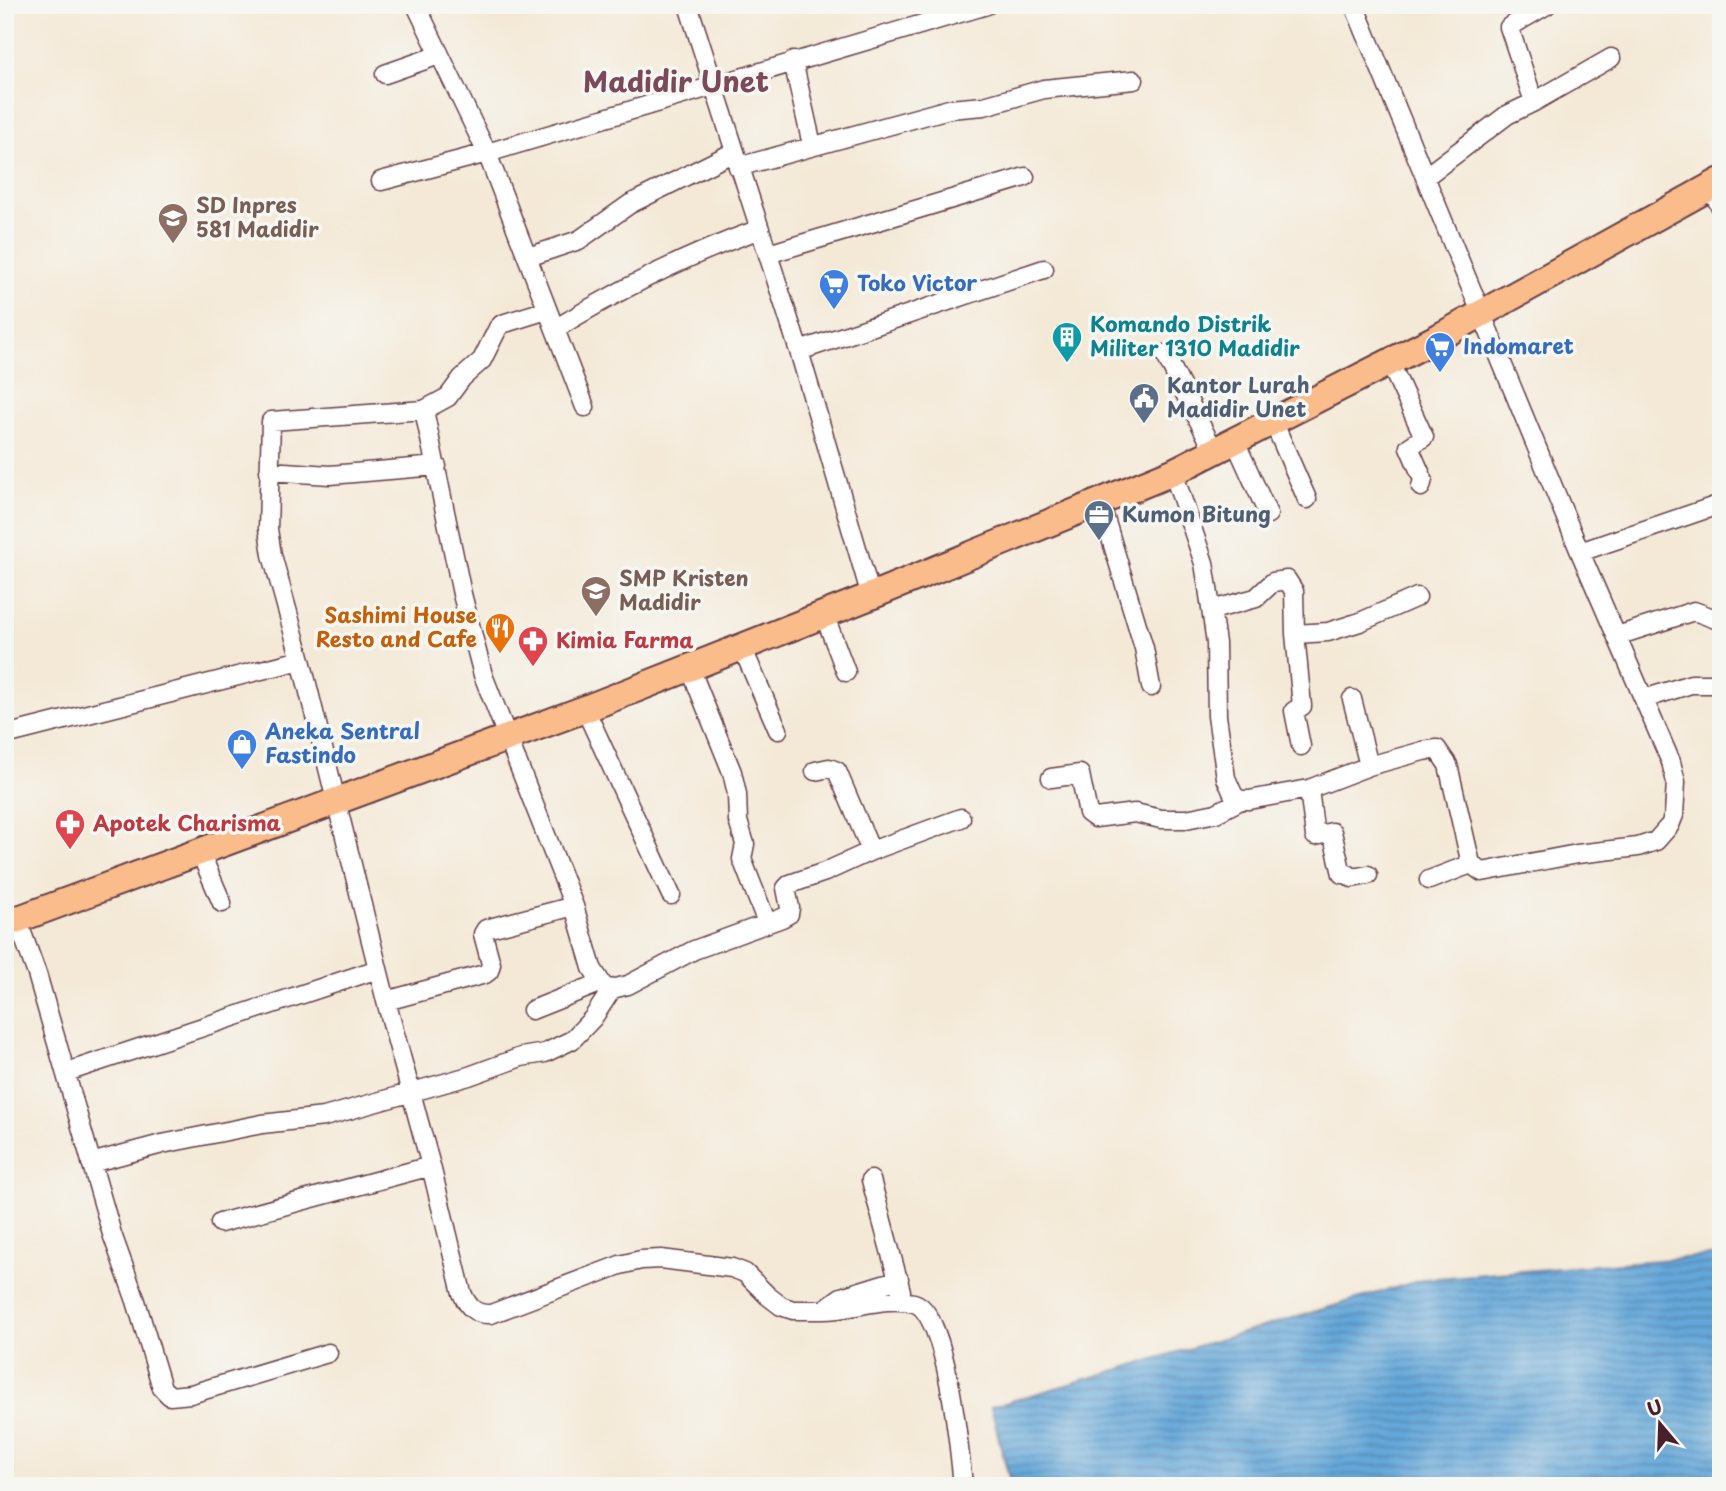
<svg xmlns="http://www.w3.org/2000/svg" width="1726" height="1491" font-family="'Playpen Sans',sans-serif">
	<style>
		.water { fill: url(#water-rules); stroke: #576382; stroke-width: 2 }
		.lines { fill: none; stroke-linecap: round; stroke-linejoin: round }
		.minor-casing { stroke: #643d45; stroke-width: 21 }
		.highway-casing { stroke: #643d45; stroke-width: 30 }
		.minor { stroke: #fff; stroke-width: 18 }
		.highway { stroke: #fabc8b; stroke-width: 26 }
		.labels { text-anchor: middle; stroke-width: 7; stroke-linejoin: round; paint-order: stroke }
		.education-label { font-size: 21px; font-weight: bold; fill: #785e54; stroke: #f6f6f2; text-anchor: start }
		.shop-label { font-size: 21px; font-weight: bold; fill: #366cbe; stroke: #f6f6f2; text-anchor: start }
		.culture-label { font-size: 21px; font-weight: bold; fill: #0d838f; stroke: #f6f6f2; text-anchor: start }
		.service-label { font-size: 21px; font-weight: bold; fill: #4e5e75; stroke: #f6f6f2; text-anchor: start }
		.food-label { font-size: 21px; font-weight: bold; fill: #c56008; stroke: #f6f6f2; text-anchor: end }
		.health-label { font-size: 21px; font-weight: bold; fill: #be3a42; stroke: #f6f6f2; text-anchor: start }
		.district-label { font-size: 28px; font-weight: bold; fill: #7b4a5a; stroke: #f6f6f2 }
	</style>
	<defs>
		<pattern id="water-rules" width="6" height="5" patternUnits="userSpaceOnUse" patternTransform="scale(1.75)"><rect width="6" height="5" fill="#64a7d9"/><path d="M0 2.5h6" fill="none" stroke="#5487b0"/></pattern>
	</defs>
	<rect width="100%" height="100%" fill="#f6f6f2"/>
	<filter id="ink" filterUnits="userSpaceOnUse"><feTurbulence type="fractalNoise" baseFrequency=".0143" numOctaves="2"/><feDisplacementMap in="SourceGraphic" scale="14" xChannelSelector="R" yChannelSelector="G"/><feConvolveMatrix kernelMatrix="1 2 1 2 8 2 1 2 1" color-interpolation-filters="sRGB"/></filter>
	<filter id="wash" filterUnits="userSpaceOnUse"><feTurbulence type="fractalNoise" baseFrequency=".00686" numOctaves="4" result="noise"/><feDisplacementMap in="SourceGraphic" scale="28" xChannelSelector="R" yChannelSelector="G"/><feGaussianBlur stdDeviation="1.57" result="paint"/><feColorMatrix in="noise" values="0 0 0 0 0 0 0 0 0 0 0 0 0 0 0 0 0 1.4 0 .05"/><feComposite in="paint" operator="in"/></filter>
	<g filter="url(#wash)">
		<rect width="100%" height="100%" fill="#f4e9d7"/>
		<!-- water -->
		<path class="water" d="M1721,1255V1486H1011L991,1407L1425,1279Z"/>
	</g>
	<g filter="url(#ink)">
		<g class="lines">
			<!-- minor casing -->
			<g class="minor-casing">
				<path id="minor" d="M416,5L487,153L585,407
					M688,5L799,351L871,596
					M793,61L812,145
					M385,74L439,55
					M1534,102L1611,58
					M738,167L949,109L984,106L1044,89L1134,80
					M1425,177L1507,115L1534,102L1509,27L1547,5
					M381,181L487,153L987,5
					M1710,188L1721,207
					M768,254L1025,177
					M528,257L579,240L630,204L734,152
					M547,310L502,324L498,328L482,360L462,378L448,397L424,410L271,421L268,529L272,555L301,660L386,1001L431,1166L462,1293C468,1307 475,1315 491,1314L620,1265L641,1260L661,1259L732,1268L745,1273L768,1296L781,1306L793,1310H823L841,1297L899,1279
					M555,329C620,289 687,255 760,229
					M799,351L1044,269
					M1165,354L1214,451
					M1389,361L1424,437L1409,447L1423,479L1421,487
					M424,410L462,594L483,675L574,906L592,968L604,987L612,989L628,985L694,950L782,918L789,914L790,908L786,888L790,884L825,872L871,851L961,818
					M1273,421L1307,499
					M1235,441L1268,514
					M269,471L330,475L437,466
					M1173,472L1204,563L1208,588L1216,643L1217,716L1226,778L1234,796L1241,800H1249L1309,789L1369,766L1423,751L1437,749L1448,765L1471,864L1482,872L1577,854L1638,847L1656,841L1670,825L1674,815L1676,782L1671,762L1580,552L1354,5
					M1100,502L1144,648L1151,687
					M1580,552L1721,504
					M1212,610L1256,598L1273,582L1287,580L1294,591L1295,634L1328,632L1360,622L1417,597
					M824,614L846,672
					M1295,634L1302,706L1294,711L1301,746
					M1617,636L1694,611L1721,621
					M742,647L778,730
					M690,668L732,772L737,794L738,821L745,844L742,859L767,923
					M1352,699L1369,766
					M1644,699L1691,684H1721
					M585,709L671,895
					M5,735L301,660
					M815,771L829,768L837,771L871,851
					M1051,778L1080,774L1088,813L1095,818L1135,813L1161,819H1186L1216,813L1241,800
					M1309,789L1315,836L1332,832L1342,874H1348L1352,878L1368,875
					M200,852L222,903
					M1429,880L1471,864
					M17,919L37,974L112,1234L136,1301L162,1388L170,1396L191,1394L328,1353
					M386,1001L485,974L489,971L491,964L483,934L486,929L574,906
					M532,1010L600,983
					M67,1072L378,969
					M91,1163L162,1144L262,1124L324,1117L469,1076L521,1057L545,1053L572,1040L593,1018L612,989
					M871,1180L901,1291
					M220,1223L431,1166
					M823,1310C853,1310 885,1295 914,1303C947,1312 960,1454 963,1486"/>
			</g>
			<!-- highway casing -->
			<g class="highway-casing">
				<path id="highway" d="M5,924L585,709L871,596L1173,472L1439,337L1721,181"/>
			</g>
			<!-- minor -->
			<use href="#minor" class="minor"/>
			<!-- highway -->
			<use href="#highway" class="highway"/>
		</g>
	</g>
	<!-- icons -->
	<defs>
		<g id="school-pin" transform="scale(1.575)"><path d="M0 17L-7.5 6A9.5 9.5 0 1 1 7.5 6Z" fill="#8d6e63" stroke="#f6f6f2"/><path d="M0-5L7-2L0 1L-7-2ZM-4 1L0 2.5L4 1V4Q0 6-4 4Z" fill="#fff"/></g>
		<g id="supermarket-pin" transform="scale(1.575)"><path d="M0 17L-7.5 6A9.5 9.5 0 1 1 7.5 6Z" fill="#3f7fe0" stroke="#f6f6f2"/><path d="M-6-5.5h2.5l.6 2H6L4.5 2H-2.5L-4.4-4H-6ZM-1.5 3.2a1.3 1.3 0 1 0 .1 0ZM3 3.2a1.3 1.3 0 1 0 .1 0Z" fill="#fff"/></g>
		<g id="building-pin" transform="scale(1.575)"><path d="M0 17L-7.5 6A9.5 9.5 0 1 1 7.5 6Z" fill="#0f9aa8" stroke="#f6f6f2"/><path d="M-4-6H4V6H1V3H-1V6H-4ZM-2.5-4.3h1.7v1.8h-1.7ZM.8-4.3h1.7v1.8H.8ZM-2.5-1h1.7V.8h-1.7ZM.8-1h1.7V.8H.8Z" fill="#fff"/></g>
		<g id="civic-pin" transform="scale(1.575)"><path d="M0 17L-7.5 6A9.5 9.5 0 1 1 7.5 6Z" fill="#5c6f8a" stroke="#f6f6f2"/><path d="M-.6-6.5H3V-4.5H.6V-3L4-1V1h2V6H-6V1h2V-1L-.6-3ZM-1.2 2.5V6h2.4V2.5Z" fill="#fff"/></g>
		<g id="office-pin" transform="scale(1.575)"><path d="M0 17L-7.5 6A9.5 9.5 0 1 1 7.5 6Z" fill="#5c6f8a" stroke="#f6f6f2"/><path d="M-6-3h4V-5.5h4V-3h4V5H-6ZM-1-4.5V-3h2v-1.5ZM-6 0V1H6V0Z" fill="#fff"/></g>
		<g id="restaurant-pin" transform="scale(1.575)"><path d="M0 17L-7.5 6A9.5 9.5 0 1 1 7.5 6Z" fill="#e8710a" stroke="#f6f6f2"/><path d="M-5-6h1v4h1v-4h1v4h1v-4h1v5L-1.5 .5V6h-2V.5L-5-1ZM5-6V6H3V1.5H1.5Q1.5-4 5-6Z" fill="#fff"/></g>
		<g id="pharmacy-pin" transform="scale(1.575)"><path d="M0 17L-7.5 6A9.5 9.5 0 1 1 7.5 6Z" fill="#e0444e" stroke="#f6f6f2"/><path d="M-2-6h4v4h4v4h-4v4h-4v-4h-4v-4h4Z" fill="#fff"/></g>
		<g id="shop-pin" transform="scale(1.575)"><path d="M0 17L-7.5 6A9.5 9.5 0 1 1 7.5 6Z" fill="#3f7fe0" stroke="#f6f6f2"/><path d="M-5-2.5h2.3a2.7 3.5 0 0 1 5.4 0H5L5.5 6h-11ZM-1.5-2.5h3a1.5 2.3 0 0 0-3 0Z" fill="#fff"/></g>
	</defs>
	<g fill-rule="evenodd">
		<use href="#school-pin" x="173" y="218"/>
		<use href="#supermarket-pin" x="834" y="284"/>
		<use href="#building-pin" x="1067" y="337"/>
		<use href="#supermarket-pin" x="1440" y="347"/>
		<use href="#civic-pin" x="1144" y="398"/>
		<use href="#office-pin" x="1099" y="515"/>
		<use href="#school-pin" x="596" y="591"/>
		<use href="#restaurant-pin" x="500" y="628"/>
		<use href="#pharmacy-pin" x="533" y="641"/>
		<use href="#shop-pin" x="242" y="744"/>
		<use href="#pharmacy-pin" x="70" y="824"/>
	</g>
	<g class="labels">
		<!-- education labels -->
		<g class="education-label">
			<text x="196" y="213">SD Inpres<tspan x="196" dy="24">581 Madidir</tspan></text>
			<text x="619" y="586">SMP Kristen<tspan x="619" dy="24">Madidir</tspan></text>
		</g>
		<!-- shop labels -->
		<g class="shop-label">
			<text x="857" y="291">Toko Victor</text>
			<text x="1463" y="354">Indomaret</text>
			<text x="265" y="739">Aneka Sentral<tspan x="265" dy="24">Fastindo</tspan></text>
		</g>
		<!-- culture labels -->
		<g class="culture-label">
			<text x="1090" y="332">Komando Distrik<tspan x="1090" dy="24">Militer 1310 Madidir</tspan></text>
		</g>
		<!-- service labels -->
		<g class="service-label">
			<text x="1167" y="393">Kantor Lurah<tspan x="1167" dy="24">Madidir Unet</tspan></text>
			<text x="1122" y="522">Kumon Bitung</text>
		</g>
		<!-- food labels -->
		<g class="food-label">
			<text x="477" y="623">Sashimi House<tspan x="477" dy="24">Resto and Cafe</tspan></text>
		</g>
		<!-- health labels -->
		<g class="health-label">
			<text x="556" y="648">Kimia Farma</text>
			<text x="93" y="831">Apotek Charisma</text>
		</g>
		<!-- district labels -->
		<g class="district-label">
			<text x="676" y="92">Madidir Unet</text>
		</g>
	</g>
	<!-- margin -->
	<rect width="1726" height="1491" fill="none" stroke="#f6f6f2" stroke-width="28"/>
	<!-- north arrow -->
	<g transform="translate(1660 1424) rotate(341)" stroke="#f6f6f2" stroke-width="5" paint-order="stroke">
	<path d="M0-5L12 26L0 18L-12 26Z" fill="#4a1f2b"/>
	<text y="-10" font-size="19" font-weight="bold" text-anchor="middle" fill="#4a1f2b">U</text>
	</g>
</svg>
